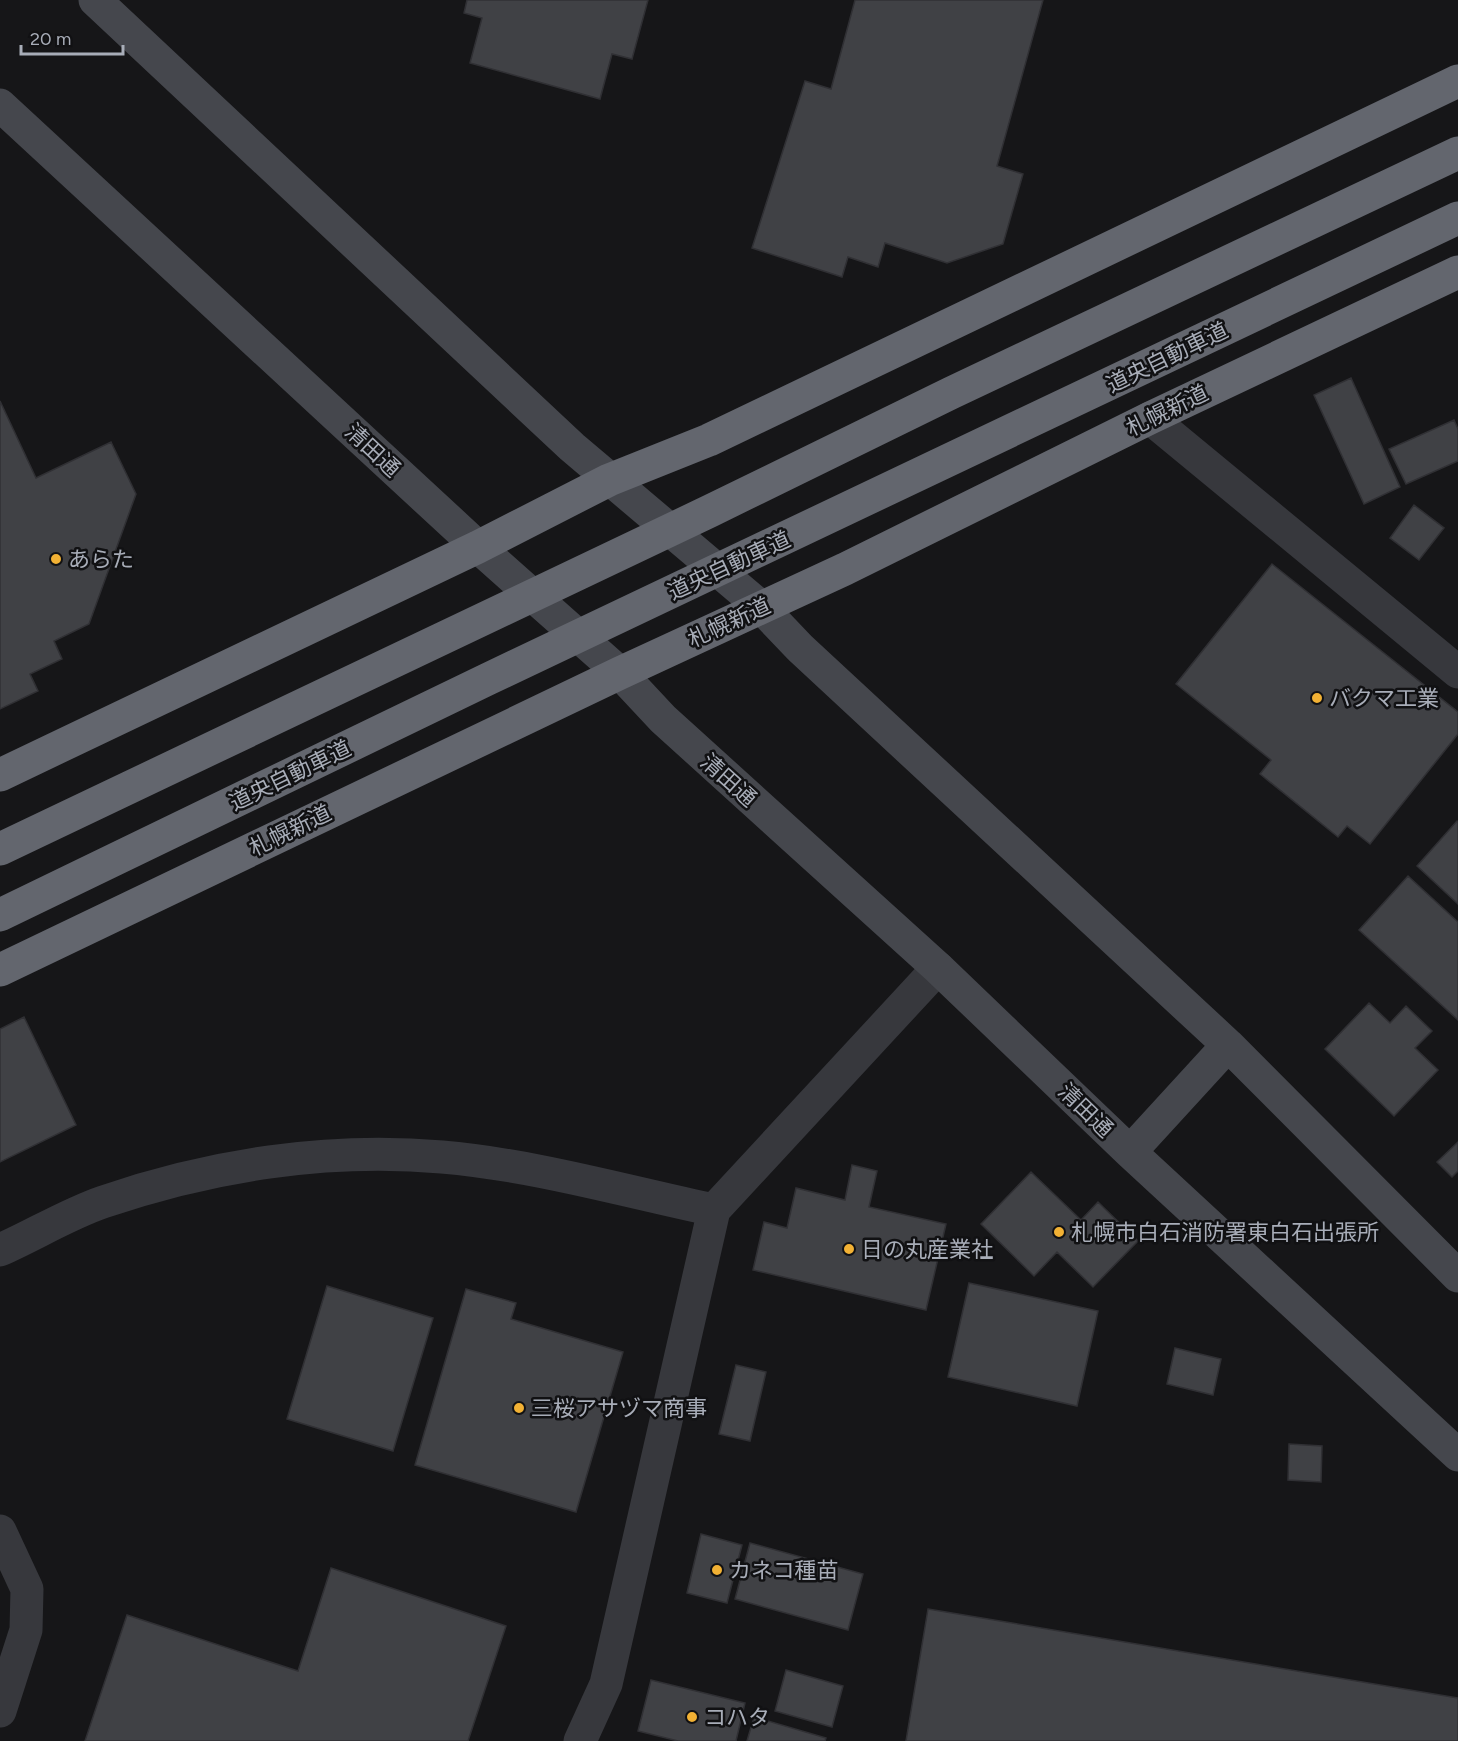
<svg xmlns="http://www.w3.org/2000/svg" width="1458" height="1741" font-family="Figtree,'Noto Sans JP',sans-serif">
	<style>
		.building { fill: #404145; stroke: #303034; stroke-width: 1.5 }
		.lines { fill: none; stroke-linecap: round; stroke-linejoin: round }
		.street { stroke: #37383d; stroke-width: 33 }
		.secondary { stroke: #45474d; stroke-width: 33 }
		.highway { stroke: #63666e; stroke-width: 33 }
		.highway-bridge { stroke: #63666e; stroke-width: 33 }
		.poi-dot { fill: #f2b134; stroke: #111113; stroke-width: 2 }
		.labels { text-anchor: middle; stroke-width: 5; stroke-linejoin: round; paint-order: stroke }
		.street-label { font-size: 22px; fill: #a8adb8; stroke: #111113 }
		.poi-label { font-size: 22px; fill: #a8adb8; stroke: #111113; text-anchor: start }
	</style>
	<rect width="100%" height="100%" fill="#161618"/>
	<!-- building -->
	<path class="building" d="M467,0H648L632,59L612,54L600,99L470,63L482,18L464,13Z
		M855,0H1043L997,166L1023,174L1003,244L947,263L885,243L878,267L848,257L842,277L752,248L805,81L831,89Z
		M1351,378L1400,487L1364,504L1314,395Z
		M0,401L36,478L111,442L136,494L89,624L54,641L62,659L30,674L38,691L0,709Z
		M1454,420L1458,429V461L1406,484L1389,449Z
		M1414,505L1444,528L1419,560L1390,538Z
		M1272,564L1458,712V734L1370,844L1347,826L1338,837L1260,774L1271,760L1176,684Z
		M1457,821L1458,822V904L1417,866Z
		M1408,876L1458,922V1020L1359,930Z
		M1369,1003L1390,1023L1406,1006L1432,1031L1415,1048L1438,1070L1394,1116L1325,1049Z
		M24,1017L76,1125L0,1162V1029Z
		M1458,1142V1171L1452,1177L1437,1162Z
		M852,1165L877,1171L869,1207L946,1224L926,1310L753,1270L764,1222L787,1228L796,1188L845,1200Z
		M1031,1172L1081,1220L1098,1202L1138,1241L1093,1287L1057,1252L1034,1276L981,1224Z
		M969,1283L1098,1311L1077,1406L948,1377Z
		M327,1286L433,1318L393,1451L287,1419Z
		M466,1289L516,1303L511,1319L623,1352L576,1512L415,1465Z
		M1175,1348L1221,1359L1213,1395L1167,1384Z
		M736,1365L766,1372L750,1441L719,1434Z
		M1289,1444L1322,1446L1321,1482L1288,1480Z
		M701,1534L742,1545L727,1603L687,1593Z
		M750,1543L863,1574L848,1630L735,1599Z
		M331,1568L506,1626L468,1741H85L127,1615L298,1671Z
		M928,1609L1458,1698V1741H906Z
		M786,1670L843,1686L832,1727L775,1711Z
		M651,1680L745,1703L736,1741H678L638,1731Z
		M754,1717L826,1738L825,1741H747Z"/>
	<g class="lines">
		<!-- street -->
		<path class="street" d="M1150,418L1458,672
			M0,1250C34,1235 68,1214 103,1202C211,1165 328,1147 442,1157C534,1165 624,1191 714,1210
			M0,1531L27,1589L26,1630L0,1711
			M580,1741L606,1684L714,1210L938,968"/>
		<!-- secondary -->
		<path class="secondary" d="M95,0L572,447L761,607L800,648L1228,1045L1458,1276
			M0,105L478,547L620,673L663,719L938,968L1130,1152L1458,1455
			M1130,1152L1228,1045"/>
		<!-- highway -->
		<path class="highway" d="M0,775L478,547L609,480L709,440L1458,81
			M0,970L620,673L845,569L1150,418L1458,272"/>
		<!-- highway-bridge -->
		<path class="highway-bridge" d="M0,849L710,511L951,393L1458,153
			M0,915L488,679L1458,218"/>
	</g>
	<!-- markers -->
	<g class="poi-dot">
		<circle cx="56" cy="559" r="6"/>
		<circle cx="1317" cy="698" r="6"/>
		<circle cx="1059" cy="1232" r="6"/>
		<circle cx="849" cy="1249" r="6"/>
		<circle cx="519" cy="1408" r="6"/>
		<circle cx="717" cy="1570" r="6"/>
		<circle cx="692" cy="1717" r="6"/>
	</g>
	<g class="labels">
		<!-- street labels -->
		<g class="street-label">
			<text transform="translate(1167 357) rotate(-26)" y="8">道央自動車道</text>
			<text transform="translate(1167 410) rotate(-26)" y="8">札幌新道</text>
			<text transform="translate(373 450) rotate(43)" y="8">清田通</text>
			<text transform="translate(729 565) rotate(-25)" y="8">道央自動車道</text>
			<text transform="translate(729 622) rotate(-25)" y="8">札幌新道</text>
			<text transform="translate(290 775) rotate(-26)" y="8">道央自動車道</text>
			<text transform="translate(729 780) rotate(42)" y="8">清田通</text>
			<text transform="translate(290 830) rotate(-26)" y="8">札幌新道</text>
			<text transform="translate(1086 1110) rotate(44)" y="8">清田通</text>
		</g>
		<!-- poi labels -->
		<g class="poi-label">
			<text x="68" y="567">あらた</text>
			<text x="1329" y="706">バクマ工業</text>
			<text x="1071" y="1240">札幌市白石消防署東白石出張所</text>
			<text x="861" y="1257">日の丸産業社</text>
			<text x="531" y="1416">三桜アサヅマ商事</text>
			<text x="729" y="1578">カネコ種苗</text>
			<text x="704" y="1725">コハタ</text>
		</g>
	</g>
	<!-- scale -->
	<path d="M21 45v9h102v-9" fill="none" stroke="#a8adb8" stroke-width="3"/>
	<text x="30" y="45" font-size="18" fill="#a8adb8" stroke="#111113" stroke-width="4.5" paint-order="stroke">20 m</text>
</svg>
